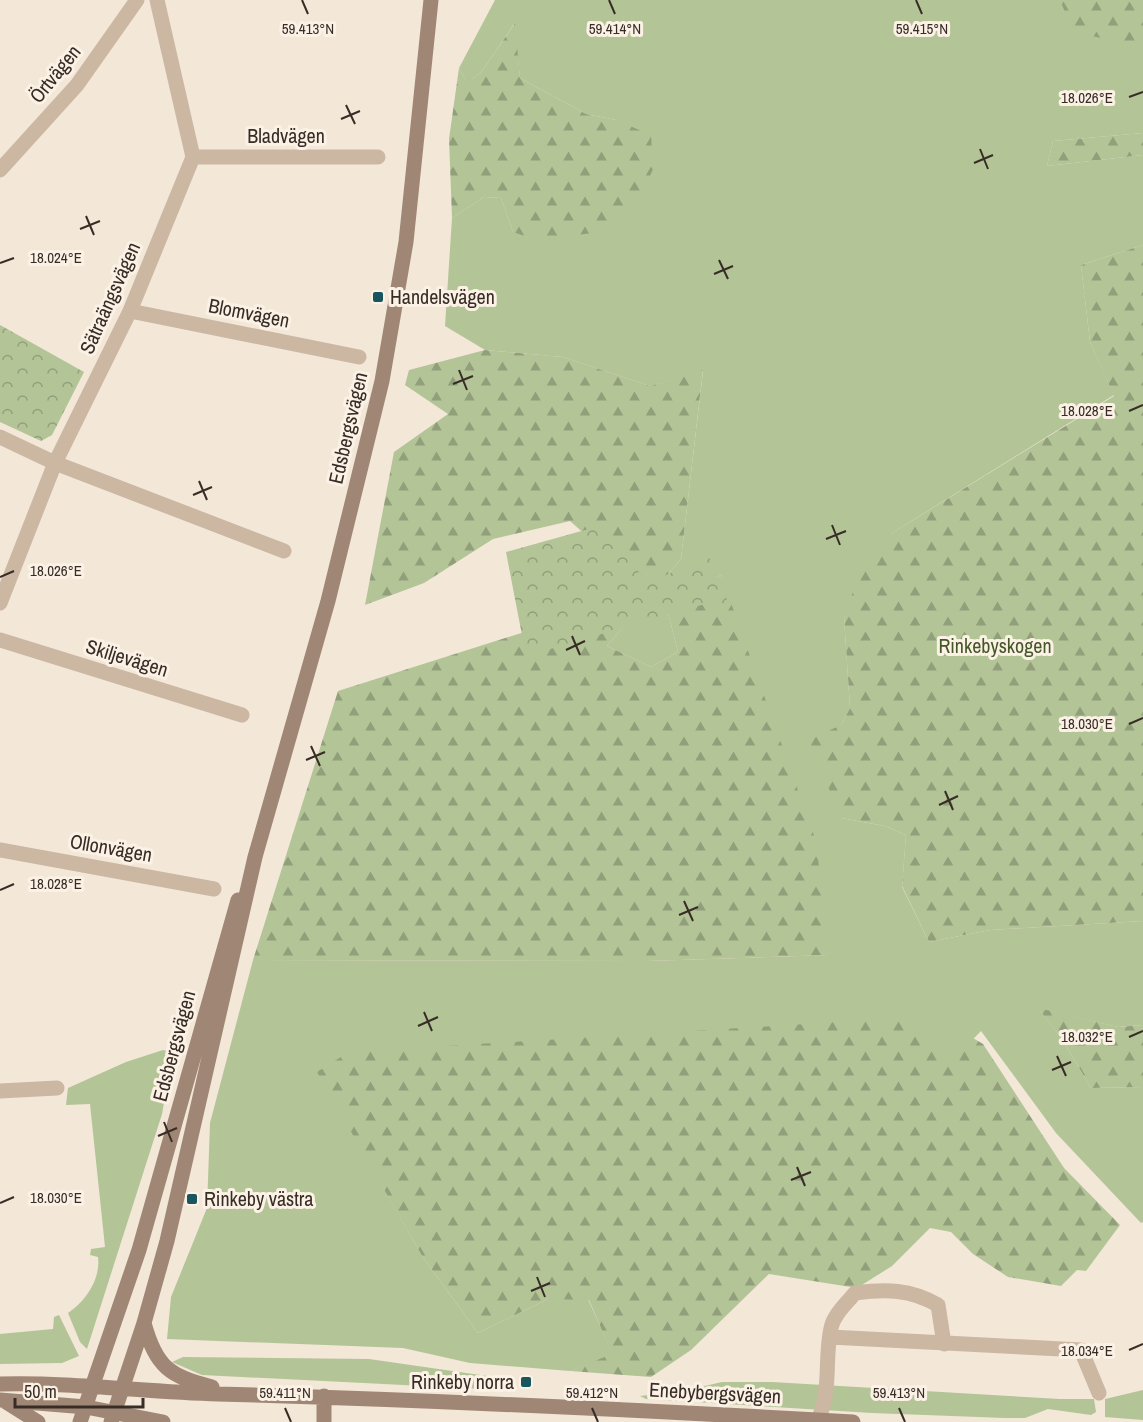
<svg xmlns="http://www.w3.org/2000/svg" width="1143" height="1422" font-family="'Archivo Narrow',sans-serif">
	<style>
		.grass { fill: #b3c497 }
		.forest { fill: url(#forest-firs) }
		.park { fill: url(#park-crowns) }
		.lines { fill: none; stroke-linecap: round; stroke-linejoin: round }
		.street { stroke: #ccb7a3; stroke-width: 15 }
		.secondary { stroke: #a08674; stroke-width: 15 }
		.ticks { fill: none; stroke: #372c26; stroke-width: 2 }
		.poi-dot { fill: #18555c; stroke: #fbf1e5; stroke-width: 2 }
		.labels { text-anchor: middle; stroke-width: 6; stroke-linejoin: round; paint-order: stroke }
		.street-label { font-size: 20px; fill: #372c26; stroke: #fbf1e5 }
		.poi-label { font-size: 20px; fill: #372c26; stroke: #fbf1e5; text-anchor: start }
		.park-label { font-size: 20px; fill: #445727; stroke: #fbf1e5 }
		.ticks-label { font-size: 15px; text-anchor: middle; fill: #372c26; stroke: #fbf1e5; stroke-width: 6; stroke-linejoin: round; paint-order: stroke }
	</style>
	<defs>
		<pattern id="forest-firs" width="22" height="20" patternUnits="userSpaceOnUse" patternTransform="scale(1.5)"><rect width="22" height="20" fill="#b3c497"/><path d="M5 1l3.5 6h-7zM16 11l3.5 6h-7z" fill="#929f7b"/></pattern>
		<pattern id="park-crowns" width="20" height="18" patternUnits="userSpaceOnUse" patternTransform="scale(1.5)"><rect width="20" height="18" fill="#b3c497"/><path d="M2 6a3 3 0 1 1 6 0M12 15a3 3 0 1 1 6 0" fill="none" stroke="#929f7b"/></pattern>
	</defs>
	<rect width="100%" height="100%" fill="#f3e7d8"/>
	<!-- grass -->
	<path class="grass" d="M495,0H1143V133L1053,141L1047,166L1143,155V245L1081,265L1090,342L1114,395L892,533L844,617L850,708L841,725V818L885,826L906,835L902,887L929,942L990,930L1143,921V1025L1118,1027L1039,1009L1062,1039L1091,1088L1143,1087V1222L1141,1223L1056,1133L981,1031L951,1062L318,1072L422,1256L478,1333L548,1299H588L613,1355L570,1371L470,1363L403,1348L167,1339L171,1297L207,1208L210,1123L253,960L647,961L829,955L721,575L665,601L678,652L651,667L607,646L681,559L703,371L650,386L563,357L485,350L445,326L452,218L484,197L501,198L513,232L616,120L586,114L520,78L514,24L483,70L473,79H465L459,68Z
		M163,1050L173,1052L162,1114L87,1349L80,1342L68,1313C85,1302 101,1279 98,1257L90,1255L91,1249L105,1247L90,1104L66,1105L68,1088L126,1062Z
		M59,1315L79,1356L62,1363L0,1364V1334L53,1329L54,1317Z
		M183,1357L369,1359L501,1378L503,1390L202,1375L172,1362Z
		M722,1382H772L1060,1399H1094L1096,1412L1091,1415L1048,1409L1025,1418H1005L872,1413L646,1399L640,1396L683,1391Z
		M1143,1390V1420L1105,1417V1399Z"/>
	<!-- forest -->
	<path class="forest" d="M1060,0H1143V47L1073,32Z
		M515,23L520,78L586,114L616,120L651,135L653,169L640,199L609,231L536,240L513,232L501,198L484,197L452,218L449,139L459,68L465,79H473L483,70Z
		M1143,133V155L1047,166L1053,141Z
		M1143,245V921L990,930L929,942L902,886L906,835L885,826L841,818L809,740L841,725L850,708L844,617L858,578L892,533L1114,396L1090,342L1081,265Z
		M485,350L563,357L650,386L703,370L681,559L607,646L651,667L678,652L665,601L721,575L816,841L829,955L647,961L253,960L338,691L556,622L605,552L570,521L493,539L424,583L365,605L394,452L448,414L405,385L409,370Z
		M1038,1008L1118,1027L1143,1025V1087L1091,1088L1062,1039Z
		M903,1018L950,1062L973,1038L983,1044L1064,1168L1120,1225L1086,1271L1077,1270L1061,1286L1008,1277L973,1254L951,1232L930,1228L892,1266L857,1288L769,1274L691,1350L651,1377L570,1371L612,1354L589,1300L548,1299L478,1333L422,1256L317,1072L349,1052Z"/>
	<!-- park -->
	<path class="park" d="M0,325L84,372L52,435L41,441L0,422Z
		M603,525L647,583L709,557L728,602L718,606L715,601L526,656L506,552Z"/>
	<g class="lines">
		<!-- street -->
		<path class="street" d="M193,157H378
			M0,170L77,85L137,0
			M130,311L359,357
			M0,437L55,463L284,551
			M0,603L55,463L130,311L193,157L157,0
			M0,640L242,715
			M0,850L214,889
			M0,1091L57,1088
			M830,1337L1081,1350L1099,1393
			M818,1420C832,1389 824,1360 831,1328C834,1314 847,1303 855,1293C886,1289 910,1289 938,1305L944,1344"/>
		<!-- secondary -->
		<path class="secondary" d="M144,1323C156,1367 169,1376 212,1387
			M0,1384C73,1382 145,1392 218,1394C430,1400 641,1410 853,1422
			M0,1400L86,1407L163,1422
			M6,1402L38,1422
			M80,1422L139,1250L238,900
			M111,1422L144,1323L167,1241L255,857L328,601L382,381L406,242L431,0
			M324,1422V1396"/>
	</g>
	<!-- ticks -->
	<path class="ticks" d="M302,0L308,14M609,0L615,14M916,0L922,14M1129,97L1143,92M346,105L355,124M341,119L360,111M980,149L988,169M974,163L993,155M86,216L94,235M80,229L100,221M719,260L728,279M0,263L14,258M714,274L733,266M459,370L467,390M453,384L473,376M1129,411L1143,405M199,481L207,500M193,495L212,487M832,525L840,545M826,539L846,531M0,577L14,571M572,636L580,655M566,650L585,641M1129,724L1143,718M311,746L320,766M306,760L325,752M945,791L953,810M939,805L958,796M0,890L14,884M684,901L693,921M679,915L698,907M424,1012L432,1031M418,1026L438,1017M1129,1037L1143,1031M1057,1056L1066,1076M1052,1070L1071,1062M164,1122L172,1142M158,1136L177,1128M797,1167L805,1186M791,1180L811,1172M0,1203L14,1197M537,1277L545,1297M531,1291L550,1283M1129,1350L1143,1344M285,1408L291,1422M592,1408L598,1422M899,1408L905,1422"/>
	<!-- markers -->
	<g class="poi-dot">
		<rect x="372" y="291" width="12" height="12" rx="3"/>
		<rect x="186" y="1193" width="12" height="12" rx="3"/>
		<rect x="520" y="1376" width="12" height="12" rx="3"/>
	</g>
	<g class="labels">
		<!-- street labels -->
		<g class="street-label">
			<text transform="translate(55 74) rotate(-51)" y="7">Örtvägen</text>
			<text x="286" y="143">Bladvägen</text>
			<text transform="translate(110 298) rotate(-66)" y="7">Sätraängsvägen</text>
			<text transform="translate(249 313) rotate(11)" y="7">Blomvägen</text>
			<text transform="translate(348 428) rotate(-77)" y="7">Edsbergsvägen</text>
			<text transform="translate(127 658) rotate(17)" y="7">Skiljevägen</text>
			<text transform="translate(111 848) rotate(10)" y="7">Ollonvägen</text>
			<text transform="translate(174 1046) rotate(-75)" y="7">Edsbergsvägen</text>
			<text transform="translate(715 1393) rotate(3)" y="7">Enebybergsvägen</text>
		</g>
		<!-- poi labels -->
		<g class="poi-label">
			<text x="390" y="304">Handelsvägen</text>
			<text x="204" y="1206">Rinkeby västra</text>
			<text x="514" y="1389" text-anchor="end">Rinkeby norra</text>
		</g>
		<!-- park labels -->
		<g class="park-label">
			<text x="995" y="653">Rinkebyskogen</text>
		</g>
	</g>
	<g class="ticks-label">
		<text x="308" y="34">59.413°N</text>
		<text x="615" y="34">59.414°N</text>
		<text x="922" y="34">59.415°N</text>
		<text x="1087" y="103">18.026°E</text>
		<text x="56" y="263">18.024°E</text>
		<text x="1087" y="416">18.028°E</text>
		<text x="56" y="576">18.026°E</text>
		<text x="1087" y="729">18.030°E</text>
		<text x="56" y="889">18.028°E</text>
		<text x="1087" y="1042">18.032°E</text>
		<text x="56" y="1203">18.030°E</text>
		<text x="1087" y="1356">18.034°E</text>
		<text x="285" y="1398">59.411°N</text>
		<text x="592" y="1398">59.412°N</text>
		<text x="899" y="1398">59.413°N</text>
	</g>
	<!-- scale -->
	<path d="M15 1398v9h128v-9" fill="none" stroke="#372c26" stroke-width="3"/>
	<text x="24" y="1398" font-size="18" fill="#372c26" stroke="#fbf1e5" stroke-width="4.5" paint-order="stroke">50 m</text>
</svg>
